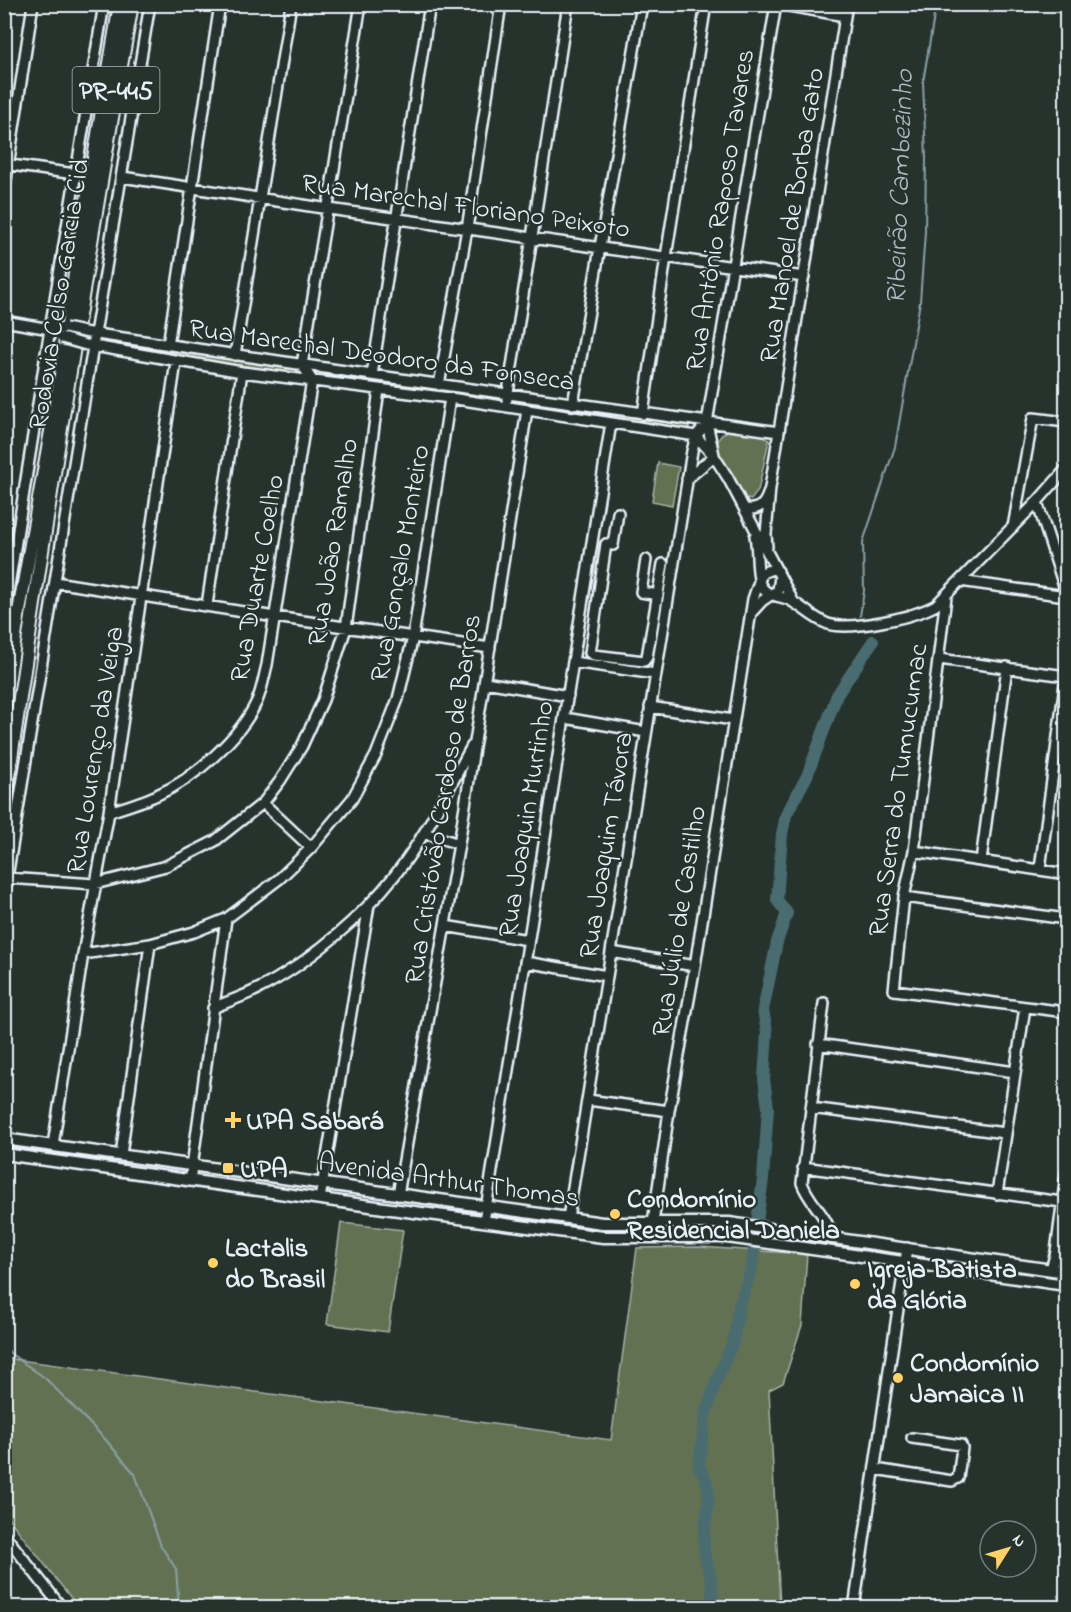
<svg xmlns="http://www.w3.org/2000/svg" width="1071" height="1612" font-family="'Indie Flower',sans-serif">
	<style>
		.green { fill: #647152; stroke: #a6b1a5; stroke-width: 1.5 }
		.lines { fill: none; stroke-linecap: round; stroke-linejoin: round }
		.stream { stroke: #89a1a7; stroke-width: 2 }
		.river { stroke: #4a6c71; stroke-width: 12 }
		.minor-casing { stroke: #e8f1f8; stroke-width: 14 }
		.major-casing { stroke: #e8f1f8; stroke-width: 15 }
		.highway-casing { stroke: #e8f1f8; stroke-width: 16 }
		.minor { stroke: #26332d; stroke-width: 9 }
		.major { stroke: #26332d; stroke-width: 10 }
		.highway { stroke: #26332d; stroke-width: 12 }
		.minor-bridge-casing { stroke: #e8f1f8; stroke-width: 14; stroke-linecap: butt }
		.minor-bridge { stroke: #26332d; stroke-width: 9 }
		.poi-dot { fill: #ffd166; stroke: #26332d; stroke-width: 2 }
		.labels { text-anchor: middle; stroke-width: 4.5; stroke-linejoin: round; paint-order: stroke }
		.shield { fill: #26332d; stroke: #aeb8bb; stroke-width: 1.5 }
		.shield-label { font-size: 26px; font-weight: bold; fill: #e8f1f8 }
		.street-label { font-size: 27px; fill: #e8f1f8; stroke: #26332d }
		.poi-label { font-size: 27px; font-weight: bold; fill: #e8f1f8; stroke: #26332d; text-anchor: start }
		.water-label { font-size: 28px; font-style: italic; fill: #a9bcc2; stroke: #26332d }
	</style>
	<rect width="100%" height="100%" fill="#26332d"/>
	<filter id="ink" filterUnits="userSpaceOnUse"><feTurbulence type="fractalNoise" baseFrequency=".0167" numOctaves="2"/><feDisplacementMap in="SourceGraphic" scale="12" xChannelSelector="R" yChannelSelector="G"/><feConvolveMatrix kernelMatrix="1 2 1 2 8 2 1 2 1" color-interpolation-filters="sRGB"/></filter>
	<g filter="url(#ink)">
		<!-- green -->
		<path class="green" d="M98,341L302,369L304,374L99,347Z
			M322,371L500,397L502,400L501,402L321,378L319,374Z
			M514,399L687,423L689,427L686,429L516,405L513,403Z
			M729,430L761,434L769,440L758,491L751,500L744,498L717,448C718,438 720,435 729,430Z
			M658,463L679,467L672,505L652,501Z
			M341,1223L403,1230L388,1332L327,1324Z
			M699,1247L807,1254L802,1325L783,1383L769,1390L780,1607H78L5,1514V1358L611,1440L637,1248Z"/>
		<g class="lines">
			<!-- stream -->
			<path class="stream" d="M860,616L864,591L863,542L895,447L920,302L925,232L926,158L923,82L936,4
				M4,1345L11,1354L45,1378L105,1439L135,1474L161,1546L176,1569L179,1608"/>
			<!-- river -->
			<path class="river" d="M757,1222L763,1179L768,1108L764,1079L767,1032L763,1010L777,942L787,913L777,900L782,834L786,815L807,776L837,695L873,641
				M710,1608C717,1581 707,1573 704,1549C701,1520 719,1494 699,1467L705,1415L717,1379L733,1342L739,1306L752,1267L754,1250"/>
			<!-- minor casing -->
			<g class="minor-casing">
				<path id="minor" d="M778,4L845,16
					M4,164L75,174
					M122,177L329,209L804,277
					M4,193L33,4
					M4,321L50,329L65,328
					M90,333L372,375L779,432
					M88,345L242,372L450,398L696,436L714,456L728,478L793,601
					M168,345L220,4
					M235,355L291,4
					M372,375L430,4
					M439,385L467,229L501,4
					M507,399L568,4
					M573,404L642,4
					M643,414L666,257L706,4
					M714,455L707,423L776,4
					M687,479L714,456
					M770,488L847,4
					M1037,502L1066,592
					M745,509C761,511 766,503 770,488L766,534L767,547
					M618,513L613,545L606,544L590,653L594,655L644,661L647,657L663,564
					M1013,527L1033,418L1066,422
					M755,536C758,549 756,577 761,586C768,598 783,595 793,602C805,609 814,619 828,624C852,631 915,617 936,605L1037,502L1066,469
					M646,560L641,592L658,595
					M960,581L1066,596
					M55,582L275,617L490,648
					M946,597L914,851L904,897L894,990L1066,1012
					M207,605L242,372
					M752,612L762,601L778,590L780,577
					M4,617L50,329L104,4
					M939,659L1066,676
					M573,662L655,674
					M485,682L568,696
					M650,707L733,720
					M565,718L646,732
					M263,803L311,848
					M109,812C125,807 142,802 157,795C194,779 240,738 257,701C262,690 264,676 267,665L312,380L302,365L361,4
					M424,833L459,844
					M914,851L1066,874
					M981,861L1007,667
					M1040,869L1066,677
					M7,878L95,884L166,866L215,841L263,803L280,781L302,746L323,700L346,628L379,390
					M4,896L95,334L150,4
					M904,897L1066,919
					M445,926L528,940
					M611,952L695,966
					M83,954L150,944L194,932L226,919L279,879L311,848L352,799L376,755L398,699L413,637L450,398
					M525,962L607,976
					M824,1003L802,1183C809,1203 828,1216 832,1237
					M213,1008C229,1001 245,996 260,988C306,965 363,916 395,875C426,836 448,789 472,746
					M818,1044L1015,1072
					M588,1100L669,1111
					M811,1108L1005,1133
					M53,1145L83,954L109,812L176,362
					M121,1155L150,944
					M803,1167L1062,1202
					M190,1181L226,919
					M997,1194L1025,1007
					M398,1195L459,844L527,410
					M320,1199L369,905
					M568,1218L692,451L696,436L707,423
					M484,1221L611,423
					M651,1237L669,1111L695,966L753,599L762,573L772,569L778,571
					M1051,1269L1056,1252L1066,1175
					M1061,1277L1066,1257
					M875,1469L952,1481L958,1478L962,1448L961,1445L912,1438
					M4,1534L62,1608
					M854,1608L907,1248"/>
			</g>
			<!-- major casing -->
			<g class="major-casing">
				<path id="major" d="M4,1139L568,1218L602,1223H729L1066,1272
					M4,1154L391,1209L603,1237H727L1066,1285"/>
			</g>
			<!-- highway casing -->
			<g class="highway-casing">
				<path id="highway" d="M4,709L18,617L61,375L77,259L120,4
					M4,806C43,538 84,271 132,4"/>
			</g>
			<!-- minor -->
			<use href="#minor" class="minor"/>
			<!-- major -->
			<use href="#major" class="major"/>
			<!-- highway -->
			<use href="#highway" class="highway"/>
			<!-- minor-bridge casing -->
			<g class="minor-bridge-casing">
				<path id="minor-bridge" d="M65,328L89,333
					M62,338L86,345"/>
			</g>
			<!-- minor-bridge -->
			<use href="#minor-bridge" class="minor-bridge"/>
		</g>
	</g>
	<!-- markers -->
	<g class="poi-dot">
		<path d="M230 1111h6v6h6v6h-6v6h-6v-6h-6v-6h6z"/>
		<rect x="222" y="1162" width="12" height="12" rx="3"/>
		<circle cx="615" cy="1214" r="6"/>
		<circle cx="213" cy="1263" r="6"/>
		<circle cx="855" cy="1284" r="6"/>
		<circle cx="898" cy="1378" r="6"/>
	</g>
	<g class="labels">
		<!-- shield labels -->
		<rect class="shield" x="72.5" y="67" width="87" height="46" rx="4.5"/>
		<g class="shield-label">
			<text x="116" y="99">PR-445</text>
		</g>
		<!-- street labels -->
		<g class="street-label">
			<text transform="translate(466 205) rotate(8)" y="9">Rua Marechal Floriano Peixoto</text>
			<text transform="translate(719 210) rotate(-81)" y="9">Rua Antônio Raposo Tavares</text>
			<text transform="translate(791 215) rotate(-81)" y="9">Rua Manoel de Borba Gato</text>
			<text transform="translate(58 294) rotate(-81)" y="9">Rodovia Celso Garcia Cid</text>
			<text transform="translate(382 354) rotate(8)" y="9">Rua Marechal Deodoro da Fonseca</text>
			<text transform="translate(332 542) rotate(-81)" y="9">Rua João Ramalho</text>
			<text transform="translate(399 563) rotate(-80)" y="9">Rua Gonçalo Monteiro</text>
			<text transform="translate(256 578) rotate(-80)" y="9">Rua Duarte Coelho</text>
			<text transform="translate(94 750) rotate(-81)" y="9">Rua Lourenço da Veiga</text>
			<text transform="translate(897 790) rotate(-82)" y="9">Rua Serra do Tumucumac</text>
			<text transform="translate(442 799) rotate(-81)" y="9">Rua Cristóvão Cardoso de Barros</text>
			<text transform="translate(525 819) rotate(-81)" y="9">Rua Joaquin Murtinho</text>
			<text transform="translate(605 845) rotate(-81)" y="9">Rua Joaquim Távora</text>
			<text transform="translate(678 921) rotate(-81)" y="9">Rua Júlio de Castilho</text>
			<text transform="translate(449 1179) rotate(8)" y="9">Avenida Arthur Thomas</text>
		</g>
		<!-- poi labels -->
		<g class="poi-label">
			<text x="246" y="1129">UPA Sabará</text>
			<text x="240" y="1177">UPA</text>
			<text x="627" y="1207">Condomínio<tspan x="627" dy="31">Residencial Daniela</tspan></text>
			<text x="225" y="1256">Lactalis<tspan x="225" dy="31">do Brasil</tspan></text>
			<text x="867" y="1277">Igreja Batista<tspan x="867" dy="31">da Glória</tspan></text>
			<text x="910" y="1371">Condomínio<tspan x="910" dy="31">Jamaica II</tspan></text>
		</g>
		<!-- water labels -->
		<g class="water-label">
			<text transform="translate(898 187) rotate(-88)" y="10">Ribeirão Cambezinho</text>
		</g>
	</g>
	<!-- margin -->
	<rect width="1071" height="1612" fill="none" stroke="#26332d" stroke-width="24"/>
	<rect x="12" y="12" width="1047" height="1588" fill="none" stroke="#e8f1f8" stroke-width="2" filter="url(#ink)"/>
	<!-- north arrow -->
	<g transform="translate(1008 1549) rotate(53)"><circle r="28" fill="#26332d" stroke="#747f7e" stroke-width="1.5"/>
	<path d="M0-4.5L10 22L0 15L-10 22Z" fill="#ffd166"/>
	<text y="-9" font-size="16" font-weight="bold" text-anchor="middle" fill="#e8f1f8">N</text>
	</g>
</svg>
